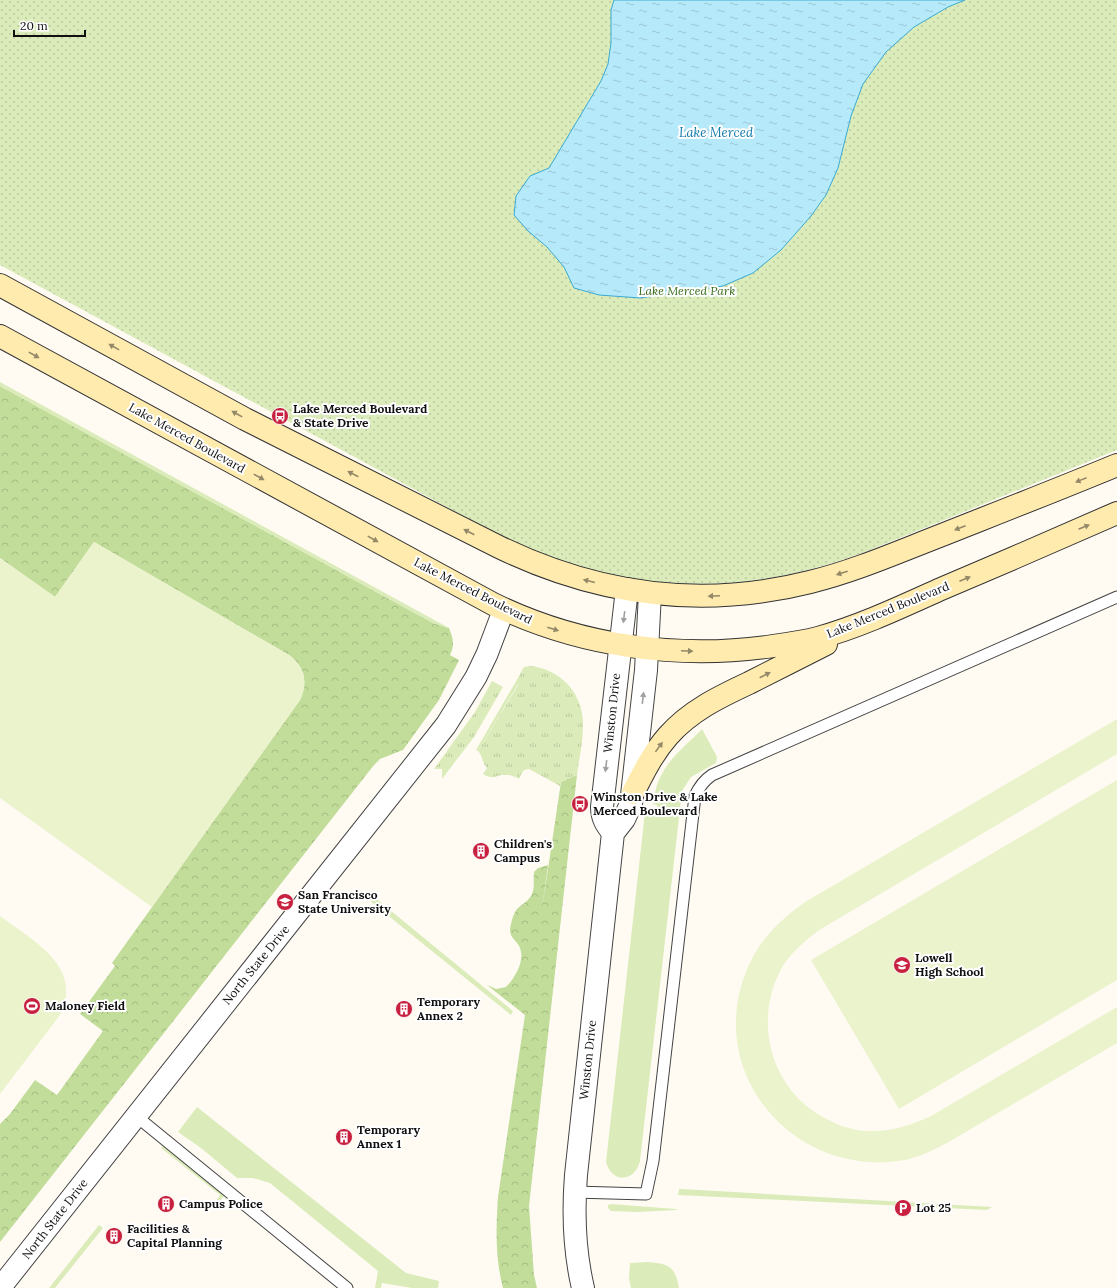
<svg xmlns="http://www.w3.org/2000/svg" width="1117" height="1288" font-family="Lora,serif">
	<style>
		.grass { fill: url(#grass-tufts) }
		.forest { fill: url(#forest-crowns) }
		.park { fill: url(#park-dots) }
		.garden { fill: #dbecba }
		.pitch { fill: #ebf3cd }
		.water { fill: url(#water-ripples); stroke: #39aad3 }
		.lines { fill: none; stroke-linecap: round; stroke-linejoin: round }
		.service-casing { stroke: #434343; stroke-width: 13 }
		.minor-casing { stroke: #434343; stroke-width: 23 }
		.tertiary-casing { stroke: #434343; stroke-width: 24 }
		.secondary-casing { stroke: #323232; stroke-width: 24 }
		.service { stroke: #fff; stroke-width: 11 }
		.minor { stroke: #fff; stroke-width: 21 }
		.tertiary { stroke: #fff; stroke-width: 22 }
		.secondary { stroke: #ffebae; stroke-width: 22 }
		.oneway { fill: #938867 }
		.oneway2 { fill: #9f9f9f }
		.labels { text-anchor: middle; stroke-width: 4; stroke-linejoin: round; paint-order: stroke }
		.park-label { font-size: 12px; font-style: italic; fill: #386c1c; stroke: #fff }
		.poi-label { font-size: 12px; font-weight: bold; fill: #101010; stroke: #fff; text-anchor: start }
		.street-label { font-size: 12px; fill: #101010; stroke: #fff }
		.water-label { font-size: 13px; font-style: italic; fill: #137ba9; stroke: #fff }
	</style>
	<defs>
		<pattern id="grass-tufts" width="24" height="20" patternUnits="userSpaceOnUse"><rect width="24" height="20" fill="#dbecba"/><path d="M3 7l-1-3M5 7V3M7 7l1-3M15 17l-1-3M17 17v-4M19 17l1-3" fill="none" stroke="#bbc99f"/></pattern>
		<pattern id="forest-crowns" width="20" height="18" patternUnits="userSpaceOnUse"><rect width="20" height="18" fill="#c1dd99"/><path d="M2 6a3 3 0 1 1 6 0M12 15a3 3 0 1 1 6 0" fill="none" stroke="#a5bd83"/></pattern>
		<pattern id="park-dots" width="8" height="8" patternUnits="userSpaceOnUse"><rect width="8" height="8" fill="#dbecba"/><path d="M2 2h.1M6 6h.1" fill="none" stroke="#bbc99f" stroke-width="1.8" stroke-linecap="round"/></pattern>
		<pattern id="water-ripples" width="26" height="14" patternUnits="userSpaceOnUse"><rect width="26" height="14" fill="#b6e9f9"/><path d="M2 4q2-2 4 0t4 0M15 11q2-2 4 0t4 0" fill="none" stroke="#9bc7d4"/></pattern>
	</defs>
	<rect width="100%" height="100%" fill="#fffbf3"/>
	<!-- grass -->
	<path class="grass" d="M530,666C561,669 584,694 583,726C583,742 579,759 577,775L561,782L560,786L529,769C523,769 521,774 519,779C515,777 511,775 506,775C495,774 494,781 483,774L487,768C482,763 483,756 478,751L518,685L515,683L524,667Z
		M492,681L503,687L474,737L442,779V769H434L475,712Z"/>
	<!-- forest -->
	<path class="forest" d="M0,386L433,623L449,628C453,638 455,645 450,655L459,660L439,700L403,750L380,759L374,765L0,1242V1124L10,1114L35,1080L57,1095L103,1031L80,1014L115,966L112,963L300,700C308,681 305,667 289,655L94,542L55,597L0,558Z
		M577,775L529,1206L534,1275L537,1288H503C495,1258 496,1227 498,1197L525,1015L487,985L496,989L506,987C516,977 528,956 517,943C514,939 510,936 510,930C511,923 513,914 517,909C522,904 529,901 532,894C535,887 533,879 534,872L538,868L548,865L542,909L561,782Z"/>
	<!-- park -->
	<path class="park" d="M0,0H1117V450L865,552C759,591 663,595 555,559C533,552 512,541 491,531L0,265Z"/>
	<!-- garden -->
	<path class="garden" d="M0,382L449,628L433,623L0,386Z
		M515,683L518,684L478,751L476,750Z
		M702,729L717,757L716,763L691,777L682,791L640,1161C635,1182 612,1184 606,1162L645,812L656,814L657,805L653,804C655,794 656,783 662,774C671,756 689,743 702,729Z
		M368,892L513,1011L511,1015L364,896Z
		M197,1107L406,1273L439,1281L438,1288H412L382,1283L381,1288H375L378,1271L270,1183L253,1178H237L201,1148L178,1132Z
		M163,1146L225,1195L217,1204L215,1203L220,1195L161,1148Z
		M679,1189H682L992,1207L987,1210L678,1195Z
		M611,1204L676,1209L677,1210L637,1212L611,1211L608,1208V1205Z
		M99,1225L103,1228L55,1288H49Z
		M648,1262C669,1264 675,1266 679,1288H631L629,1279L630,1263Z"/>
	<!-- pitch -->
	<path class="pitch" d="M94,542L289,655C304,666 309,683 300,700L152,907L0,798V558L55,597Z
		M1117,719V754L821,929C807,939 794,950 784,964C752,1017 769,1088 823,1117C837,1125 851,1130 866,1131C890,1132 910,1126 931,1116L1117,1007V1043L947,1143C933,1150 920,1157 905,1160C794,1180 702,1072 748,967C760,939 781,919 805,902Z
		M1117,780V980L899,1109L811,960Z
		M0,916C33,941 84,966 60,1015L0,1094Z"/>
	<!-- water -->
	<path class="water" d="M614,0H965L948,7L914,27L886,52L863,84L851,116L838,168L826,195L811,216L781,250L753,273L723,286L640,298L599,295L574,288L564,267L547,247L528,231L514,215L516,196L530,176L549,168L601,81L608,64L611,43V10Z"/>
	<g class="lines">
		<!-- service casing -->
		<g class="service-casing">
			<path id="service" d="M136,1116L347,1288
				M574,1192L646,1194L653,1161L695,796C699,787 703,781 712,775L1117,597"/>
		</g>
		<!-- minor casing -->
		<g class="minor-casing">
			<path id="minor" d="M0,1288L446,725L476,677L487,654L504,609"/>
		</g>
		<!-- tertiary casing -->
		<g class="tertiary-casing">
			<path id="tertiary" d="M613,833C606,824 602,818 602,807L627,589
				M583,1288C574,1250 573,1213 576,1175L613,833L624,819L631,804L646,670L650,593"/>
		</g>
		<!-- secondary casing -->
		<g class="secondary-casing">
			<path id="secondary" d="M0,285L245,419L499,547C598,595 703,609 810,582C855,571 898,552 942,535C1000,512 1059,489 1117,465
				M0,336L493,604C579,646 678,660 773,646C788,644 803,642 818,638C861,626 901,607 941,589C1000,564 1058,539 1117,513
				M633,793C643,773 653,753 668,736C690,711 719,697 749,683C775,670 800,657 826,644"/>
		</g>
		<!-- service -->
		<use href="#service" class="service"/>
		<!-- minor -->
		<use href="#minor" class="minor"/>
		<!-- tertiary -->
		<use href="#tertiary" class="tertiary"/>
		<!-- secondary -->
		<use href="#secondary" class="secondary"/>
	</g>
	<!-- one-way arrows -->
	<defs><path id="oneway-solid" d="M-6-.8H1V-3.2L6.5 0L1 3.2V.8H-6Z"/></defs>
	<g class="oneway">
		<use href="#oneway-solid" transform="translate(114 347) rotate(-151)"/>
		<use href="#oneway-solid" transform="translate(34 355) rotate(29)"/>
		<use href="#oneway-solid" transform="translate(237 414) rotate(-151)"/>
		<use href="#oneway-solid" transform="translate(353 474) rotate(-153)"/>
		<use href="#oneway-solid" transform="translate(259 477) rotate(29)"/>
		<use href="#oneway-solid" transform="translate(1081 480) rotate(158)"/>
		<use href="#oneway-solid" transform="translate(1084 527) rotate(-23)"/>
		<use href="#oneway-solid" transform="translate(960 528) rotate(159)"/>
		<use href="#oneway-solid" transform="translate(469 532) rotate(-153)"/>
		<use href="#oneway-solid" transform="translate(373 539) rotate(29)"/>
		<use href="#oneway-solid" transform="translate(842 573) rotate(163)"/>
		<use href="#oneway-solid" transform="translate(965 579) rotate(-23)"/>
		<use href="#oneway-solid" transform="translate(589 581) rotate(-166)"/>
		<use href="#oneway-solid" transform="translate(714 596) rotate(178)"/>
		<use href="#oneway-solid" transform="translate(553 629) rotate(18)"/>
		<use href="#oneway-solid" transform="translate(687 651) rotate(2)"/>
		<use href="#oneway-solid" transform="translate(765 675) rotate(-27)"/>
		<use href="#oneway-solid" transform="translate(659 747) rotate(-54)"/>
	</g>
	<g class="oneway2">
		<use href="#oneway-solid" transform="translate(624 617) rotate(97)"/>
		<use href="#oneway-solid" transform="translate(643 698) rotate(-83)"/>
		<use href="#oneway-solid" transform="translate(606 766) rotate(97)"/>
	</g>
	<!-- icons -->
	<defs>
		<g id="bus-disc" transform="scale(0.9)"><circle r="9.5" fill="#c7213f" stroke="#fff"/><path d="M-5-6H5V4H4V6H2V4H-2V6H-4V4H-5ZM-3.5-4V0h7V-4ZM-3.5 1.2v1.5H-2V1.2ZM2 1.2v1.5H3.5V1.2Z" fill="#fff"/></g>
		<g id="building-disc" transform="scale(0.9)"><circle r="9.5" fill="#c7213f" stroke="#fff"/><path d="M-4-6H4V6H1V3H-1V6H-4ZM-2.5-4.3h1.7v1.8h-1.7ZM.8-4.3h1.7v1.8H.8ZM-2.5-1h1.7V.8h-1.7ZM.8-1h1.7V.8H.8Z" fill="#fff"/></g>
		<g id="university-disc" transform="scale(0.9)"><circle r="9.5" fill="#c7213f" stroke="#fff"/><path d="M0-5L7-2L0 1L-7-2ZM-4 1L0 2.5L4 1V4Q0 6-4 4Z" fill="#fff"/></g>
		<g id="school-disc" transform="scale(0.9)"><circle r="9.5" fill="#c7213f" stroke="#fff"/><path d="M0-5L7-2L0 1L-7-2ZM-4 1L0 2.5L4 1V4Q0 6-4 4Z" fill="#fff"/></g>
		<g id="stadium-disc" transform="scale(0.9)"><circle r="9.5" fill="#c7213f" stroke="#fff"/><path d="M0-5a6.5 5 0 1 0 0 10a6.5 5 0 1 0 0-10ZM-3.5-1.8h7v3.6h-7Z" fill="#fff"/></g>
		<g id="parking-disc" transform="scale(0.9)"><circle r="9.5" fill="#c7213f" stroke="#fff"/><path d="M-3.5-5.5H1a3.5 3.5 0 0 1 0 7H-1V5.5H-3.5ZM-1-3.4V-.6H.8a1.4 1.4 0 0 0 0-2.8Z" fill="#fff"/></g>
	</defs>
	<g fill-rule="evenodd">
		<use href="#bus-disc" x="280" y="416"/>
		<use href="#bus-disc" x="580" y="804"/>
		<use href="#building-disc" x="481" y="851"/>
		<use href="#university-disc" x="285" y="902"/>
		<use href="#school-disc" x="902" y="965"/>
		<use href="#stadium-disc" x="32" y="1006"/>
		<use href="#building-disc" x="404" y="1009"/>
		<use href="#building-disc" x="344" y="1137"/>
		<use href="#building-disc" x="166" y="1204"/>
		<use href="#parking-disc" x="903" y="1208"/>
		<use href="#building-disc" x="114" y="1236"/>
	</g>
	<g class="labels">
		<!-- park labels -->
		<g class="park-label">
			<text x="687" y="295">Lake Merced Park</text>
		</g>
		<!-- poi labels -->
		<g class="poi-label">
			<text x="293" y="413">Lake Merced Boulevard<tspan x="293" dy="14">&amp; State Drive</tspan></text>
			<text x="593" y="801">Winston Drive &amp; Lake<tspan x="593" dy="14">Merced Boulevard</tspan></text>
			<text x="494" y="848">Children's<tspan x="494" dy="14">Campus</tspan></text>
			<text x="298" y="899">San Francisco<tspan x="298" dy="14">State University</tspan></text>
			<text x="915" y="962">Lowell<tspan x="915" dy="14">High School</tspan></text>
			<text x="417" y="1006">Temporary<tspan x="417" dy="14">Annex 2</tspan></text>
			<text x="45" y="1010">Maloney Field</text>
			<text x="357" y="1134">Temporary<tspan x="357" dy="14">Annex 1</tspan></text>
			<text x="179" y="1208">Campus Police</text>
			<text x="916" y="1212">Lot 25</text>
			<text x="127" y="1233">Facilities &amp;<tspan x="127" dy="14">Capital Planning</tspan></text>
		</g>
		<!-- street labels -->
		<g class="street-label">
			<text transform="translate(187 438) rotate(29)" y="4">Lake Merced Boulevard</text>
			<text transform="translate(473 591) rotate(27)" y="4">Lake Merced Boulevard</text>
			<text transform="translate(888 610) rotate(-22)" y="4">Lake Merced Boulevard</text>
			<text transform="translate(612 713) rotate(-84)" y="4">Winston Drive</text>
			<text transform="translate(256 965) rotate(-51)" y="4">North State Drive</text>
			<text transform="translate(588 1060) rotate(-84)" y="4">Winston Drive</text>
			<text transform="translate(55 1219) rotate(-52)" y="4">North State Drive</text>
		</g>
		<!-- water labels -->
		<g class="water-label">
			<text x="716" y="137">Lake Merced</text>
		</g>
	</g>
	<!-- scale -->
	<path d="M14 30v6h71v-6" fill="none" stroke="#101010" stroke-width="2"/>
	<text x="20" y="30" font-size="12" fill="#101010" stroke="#ffffff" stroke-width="3" paint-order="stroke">20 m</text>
</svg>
